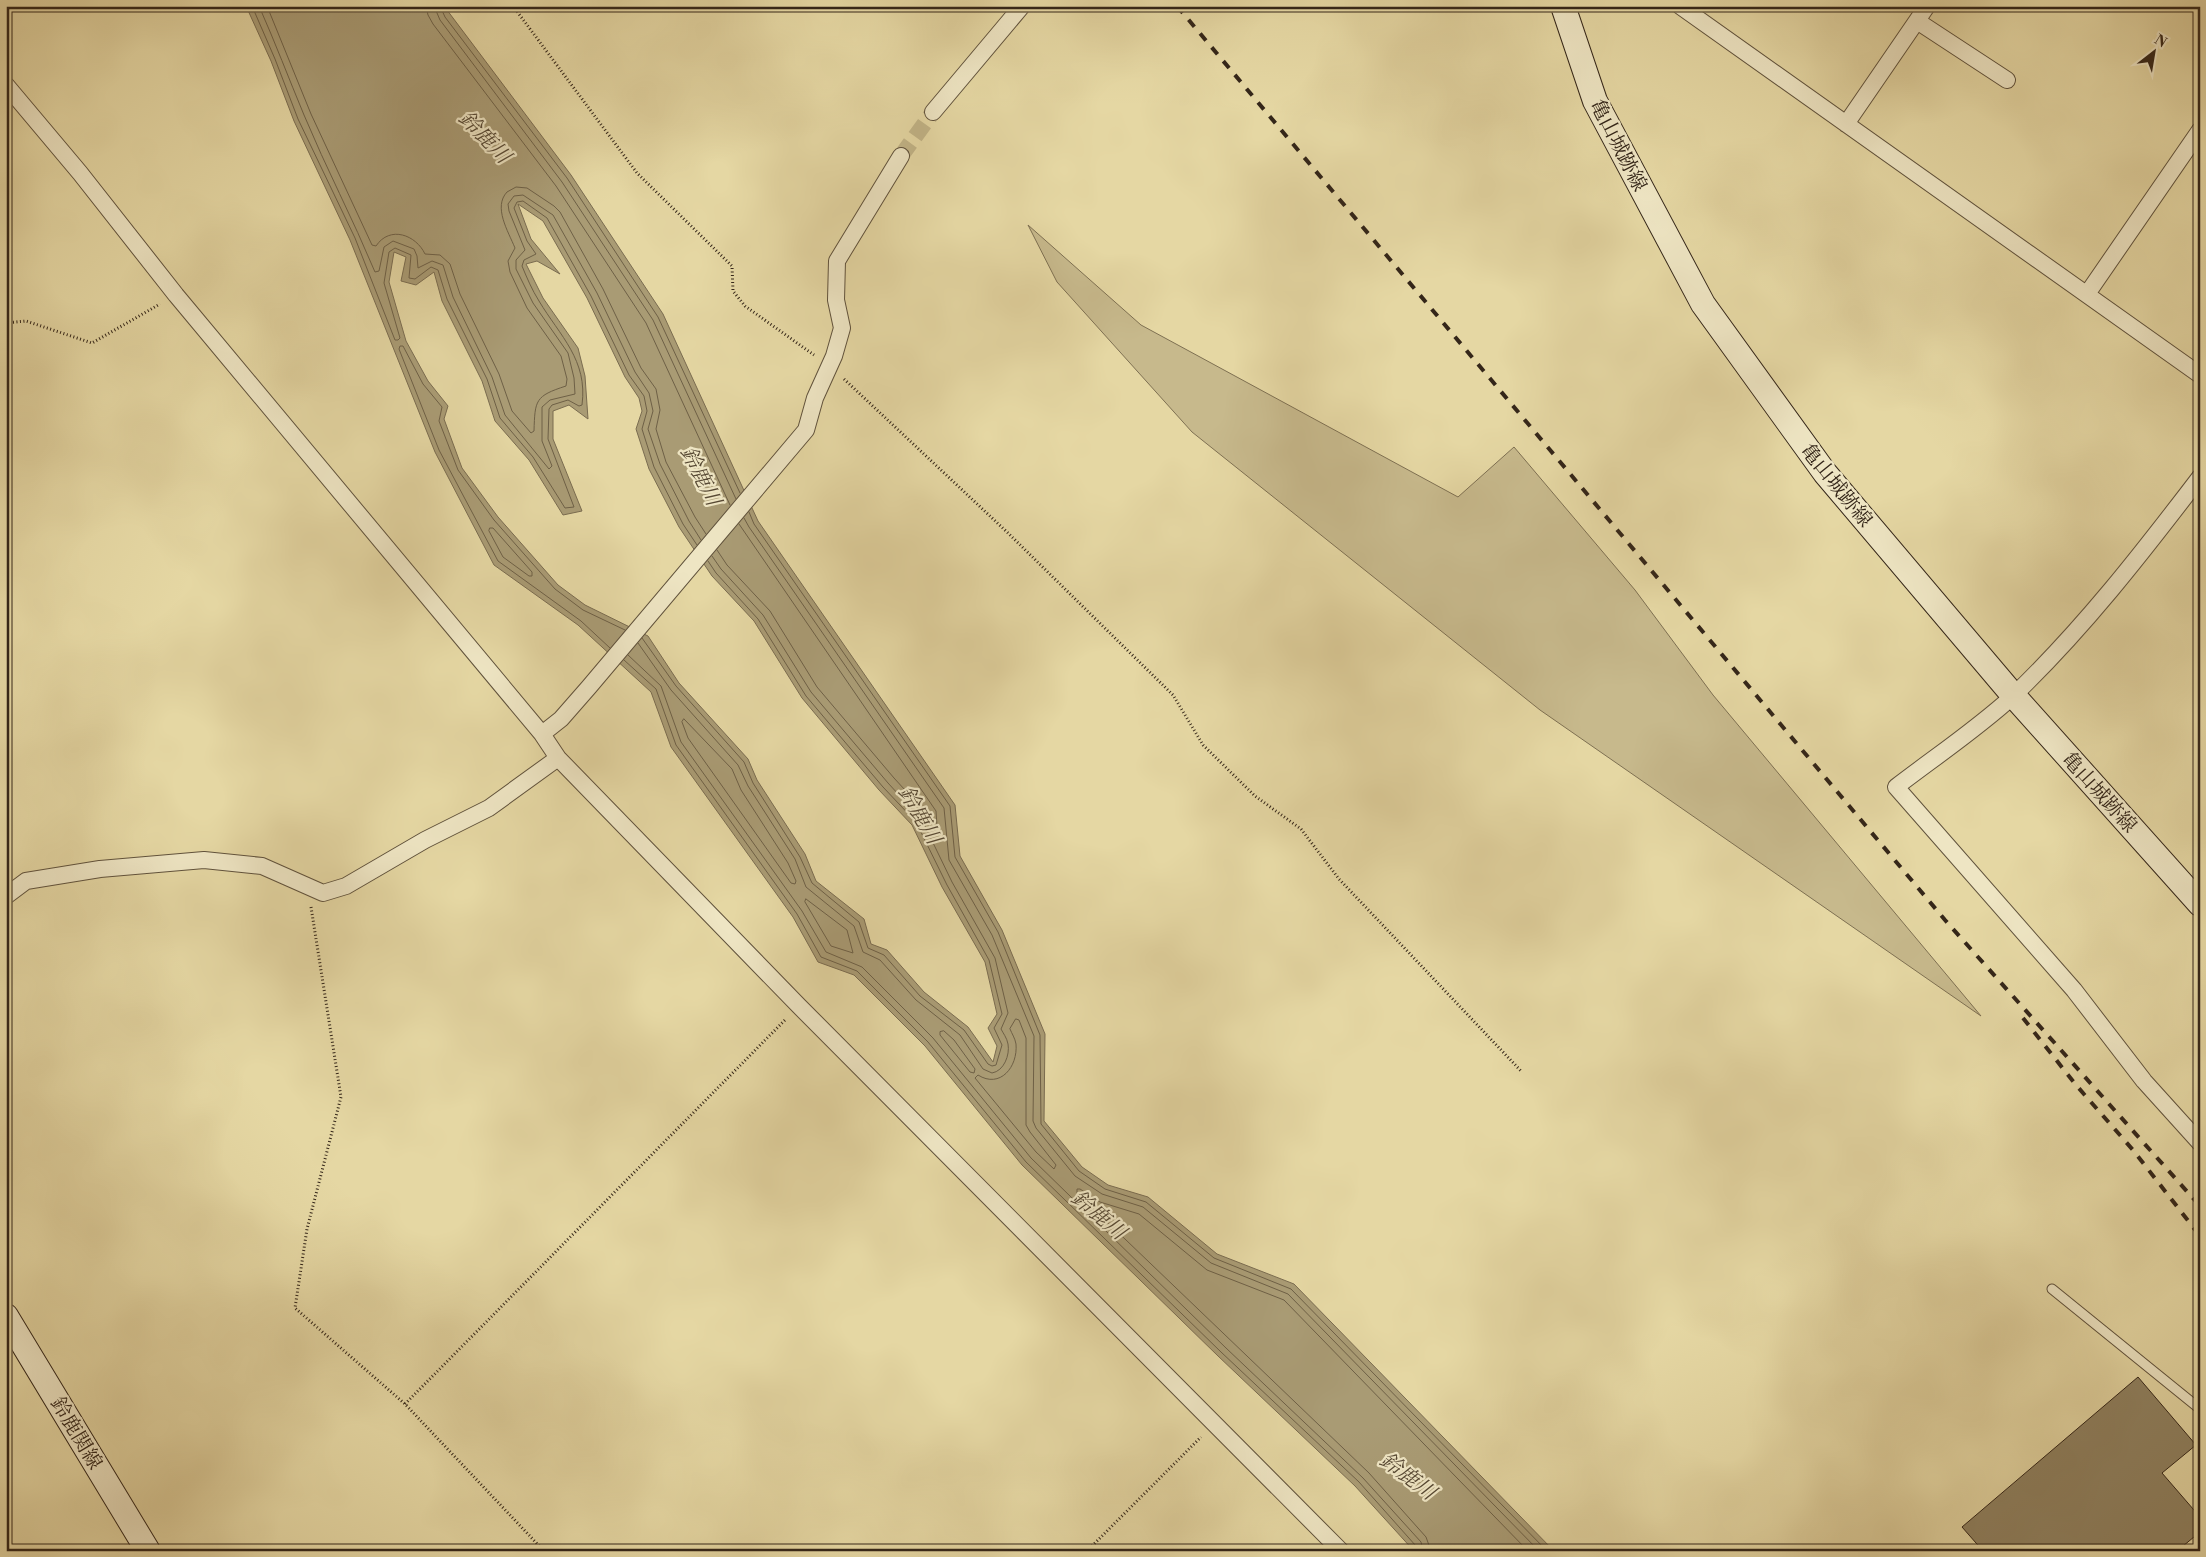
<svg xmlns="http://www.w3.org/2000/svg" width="2206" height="1557" font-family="'Libre Bodoni','Noto Serif JP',serif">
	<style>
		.green { fill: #c7b98c; stroke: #7e7052 }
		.water { fill: #a99b74; stroke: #7a6c50; fill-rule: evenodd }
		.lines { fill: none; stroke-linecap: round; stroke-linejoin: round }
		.shore { stroke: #6e6046; stroke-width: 1 }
		.building { fill: #908261; stroke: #342619 }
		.minor-tunnel { stroke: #c2b487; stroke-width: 16; stroke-dasharray: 16 8; stroke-linecap: butt }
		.service-casing { stroke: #60523c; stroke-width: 11 }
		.minor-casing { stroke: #60523c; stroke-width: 18 }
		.secondary-casing { stroke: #342619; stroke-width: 26 }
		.path { stroke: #342619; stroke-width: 3; stroke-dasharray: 1 2.5; stroke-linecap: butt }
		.service { stroke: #eee5c3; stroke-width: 9 }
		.minor { stroke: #eee5c3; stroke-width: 16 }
		.secondary { stroke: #eee5c3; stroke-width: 24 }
		.rail { stroke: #342619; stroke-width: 4; stroke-dasharray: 9 9; stroke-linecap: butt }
		.labels { text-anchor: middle; stroke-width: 4.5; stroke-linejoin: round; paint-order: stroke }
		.street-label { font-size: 20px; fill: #342619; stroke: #eee5c3 }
		.water-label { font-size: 21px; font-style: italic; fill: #574934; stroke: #eee5c3 }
	</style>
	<rect width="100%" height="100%" fill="#e5d7a3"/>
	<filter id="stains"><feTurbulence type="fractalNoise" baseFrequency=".004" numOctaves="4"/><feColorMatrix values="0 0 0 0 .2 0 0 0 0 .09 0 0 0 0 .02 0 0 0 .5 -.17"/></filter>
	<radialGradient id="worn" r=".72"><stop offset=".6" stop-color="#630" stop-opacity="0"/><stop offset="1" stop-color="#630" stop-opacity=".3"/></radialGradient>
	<!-- green -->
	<path class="green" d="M1028,225L1141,325L1458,497L1514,447L1635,590L1713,695L1981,1016L1540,710L1192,432L1057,282Z"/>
	<!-- water -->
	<path class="water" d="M246,6H444L571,175L663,314L758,521L955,805L960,856L1002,930L1045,1034L1044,1121L1082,1167L1108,1185L1148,1197L1217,1254L1294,1284L1554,1551H1414L1355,1486L1218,1356L1022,1165L925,1046L854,975L818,962L793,917L671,747L651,692L578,625L494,565L435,452L350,240L294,121L271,61ZM518,204L543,221L587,298L625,377L639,398L642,411L636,429L649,469L679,527L712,576L754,621L802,698L879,790L912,825L942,887L985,962L997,1014L988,1028L997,1046L993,1062L968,1027L924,992L887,950L871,944L864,919L816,881L805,854L757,780L748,759L679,683L648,636L585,605L558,585L498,517L462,468L444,419L448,406L428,381L406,341L389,282L394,252L406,257L401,281L416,285L434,272L442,301L482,381L495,421L529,460L563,515L582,511L553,439V411L569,405L588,419L585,376L578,348L543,298L526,264L537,261L560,274L531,239Z"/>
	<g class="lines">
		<!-- shore -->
		<path class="shore" d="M252,6L275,59L298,119L355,238L395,340H398L400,338L384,283L389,252L395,248L411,255L409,278L415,279L431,267L438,270L447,299L487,379L500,418L533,457L565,508L574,507L548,439L549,409L552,405L568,400L579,406L582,405C588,360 560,336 539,301C532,290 527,278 522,266L524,260L536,254L527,241L514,208L517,202L523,201L547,218L591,296L629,375L644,396L647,411L642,429L654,467L683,524L697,545
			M259,6C275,42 289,79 304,115C326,168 353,219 375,272L379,271L384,247L393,241L414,249L417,256L418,268L432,261L443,265L453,297L492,377L505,415L549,469L552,466L542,441V407L550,400L575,394L574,378L568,353L533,303L516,269V260L525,250L509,211L508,204L514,196L523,195L553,215L597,293L635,372L649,393L653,411L648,429L660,464L689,521L701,540
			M267,6L311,114L372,245L376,246C390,225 416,235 425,254L440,255L450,264L460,294L499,374L512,411L531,433L534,431C535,400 535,396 566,386L567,379L561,356L527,308L510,272L508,261L515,248C508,231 493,207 507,192L516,187L527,188L554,206L560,212L603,289L641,368L656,389L660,410L656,429L666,462L695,517L706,534
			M426,6L428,15L433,24L556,186L646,323L730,505
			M434,6L440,20L562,182L653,320L736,499
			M440,6L445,17L567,178L658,317L740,493
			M749,512L754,524L950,806L955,857L998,932L1040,1035L1041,1124L1079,1171L1105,1189L1146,1202L1214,1258L1291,1289L1547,1551
			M744,518L749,527L944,808L949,860L992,935L1034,1036L1033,1121L1036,1128L1075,1176L1102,1194L1143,1207L1211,1263L1288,1294L1539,1551
			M490,528H493L532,572V576H529L503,557L489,531Z
			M717,550L727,565L770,611L817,687L894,778L926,813L934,826H937L936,811L739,524
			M642,638L676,686L744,762L753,783L800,857L812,883L859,922L868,948L884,955L920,996L964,1030L988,1064L992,1066L996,1065L1002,1045L994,1028L1002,1014L989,960L947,885L916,822L883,787L806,696L758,619L716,573L708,561
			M638,643L671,690L738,765L748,786L795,859L806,887L854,926L863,952L880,960L916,1000L960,1035L983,1069L992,1073C1004,1071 1010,1055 1008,1044C1007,1038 1003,1033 1001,1029L1008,1013L995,958L952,882L922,820L888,783L811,692L763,615L721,569L712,556
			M610,648L581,621L498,561L439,450L399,349L400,346H403L423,384L442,407L439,421L458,470L494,520L555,589L583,610L625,630
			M628,655L661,686L681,742L802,911L826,952L862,967L933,1038L1031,1158L1226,1348L1363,1478L1421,1542L1423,1551
			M624,660L656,689L676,745L797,914L821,957L857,971L928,1042L1026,1162L1221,1352L1359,1482L1416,1546L1417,1551
			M684,719L732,769L741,790L788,863L796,881L795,884L791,883L688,738L682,722Z
			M806,899L847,930L853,953L831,946L805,902Z
			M1016,1019L1019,1020L1026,1038V1125L1030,1132L1056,1165L1054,1169L1036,1152L975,1078L978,1075C1000,1089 1018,1067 1016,1044C1015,1038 1012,1034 1010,1029Z
			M944,1031L954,1040L975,1069L974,1073L970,1072L940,1035V1032Z
			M1431,1551L1426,1537L1369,1473L1077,1193V1189H1080L1100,1202L1139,1214L1207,1270L1284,1300L1528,1551"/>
	</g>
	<!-- building -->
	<path class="building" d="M2138,1377L2196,1445L2162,1473L2200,1517V1532L2177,1551H1983L1962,1527Z"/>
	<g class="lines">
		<!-- minor-tunnel -->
		<path class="minor-tunnel" d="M901,156L933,112"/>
		<!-- service casing -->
		<g class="service-casing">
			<path id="service" d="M2052,1289L2200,1409"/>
		</g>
		<!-- minor casing -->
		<g class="minor-casing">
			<path id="minor" d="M1680,6L2200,375
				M1917,21L2007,80
				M6,85L80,173L176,295L542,734L558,758L799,1006L1341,1551
				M933,112L1022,6
				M1846,124L1927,6
				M2087,294L2200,130
				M2200,477C2142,553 2083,629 2013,696C1977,729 1935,757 1896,787L2074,990L2144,1081L2200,1143
				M542,734L561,719L589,687L806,430L815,398L834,356L842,328L836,300L837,261L901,156
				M6,896L26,881L100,869L204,860L262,866L323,893L346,886L425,840L489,808L558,758"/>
		</g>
		<!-- secondary casing -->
		<g class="secondary-casing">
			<path id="secondary" d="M1563,6L1595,101L1703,304L1825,473L2013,695L2200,904
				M6,1316L148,1551"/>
		</g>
		<!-- path -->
		<path class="path" d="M513,6L637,173L732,266L733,291L745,306L814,355
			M6,323L26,321L92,343L160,304
			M844,379L1007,532L1173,695L1203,745L1255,796L1301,829L1339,879L1521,1071
			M311,907L341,1097L307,1229L295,1308L405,1404L544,1551
			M405,1404L786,1019
			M1087,1551L1201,1437"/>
		<!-- service -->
		<use href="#service" class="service"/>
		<!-- minor -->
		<use href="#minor" class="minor"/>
		<!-- secondary -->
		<use href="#secondary" class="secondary"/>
		<!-- rail -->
		<path class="rail" d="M1177,6L1945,920L2200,1206
			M2023,1018L2076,1085L2133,1150L2200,1236"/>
	</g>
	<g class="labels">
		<!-- street labels -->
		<g class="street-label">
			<text transform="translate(1619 145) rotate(63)" y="7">亀山城跡線</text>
			<text transform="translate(1837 485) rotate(51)" y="7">亀山城跡線</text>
			<text transform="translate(2100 792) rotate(48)" y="7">亀山城跡線</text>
			<text transform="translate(77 1433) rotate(59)" y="7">鈴鹿関線</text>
		</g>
		<!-- water labels -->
		<g class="water-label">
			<text transform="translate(485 137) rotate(46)" y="7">鈴鹿川</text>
			<text transform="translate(701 476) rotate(63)" y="7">鈴鹿川</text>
			<text transform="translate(920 815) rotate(60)" y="7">鈴鹿川</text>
			<text transform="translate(1099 1215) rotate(40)" y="7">鈴鹿川</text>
			<text transform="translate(1408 1476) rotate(37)" y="7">鈴鹿川</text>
		</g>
	</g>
	<!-- margin -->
	<rect width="2206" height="1557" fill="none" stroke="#e5d7a3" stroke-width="25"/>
	<rect x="8" y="8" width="2191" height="1542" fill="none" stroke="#342619" stroke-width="2.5"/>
	<rect x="12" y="12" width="2181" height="1532" fill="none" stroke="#342619"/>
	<!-- north arrow -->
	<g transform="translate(2154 52) rotate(31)" stroke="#eee5c3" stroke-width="4" paint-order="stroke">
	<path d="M0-4L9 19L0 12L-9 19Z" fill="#342619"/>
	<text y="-8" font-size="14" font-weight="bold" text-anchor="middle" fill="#342619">N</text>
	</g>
	<rect width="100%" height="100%" filter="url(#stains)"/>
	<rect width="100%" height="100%" fill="url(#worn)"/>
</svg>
